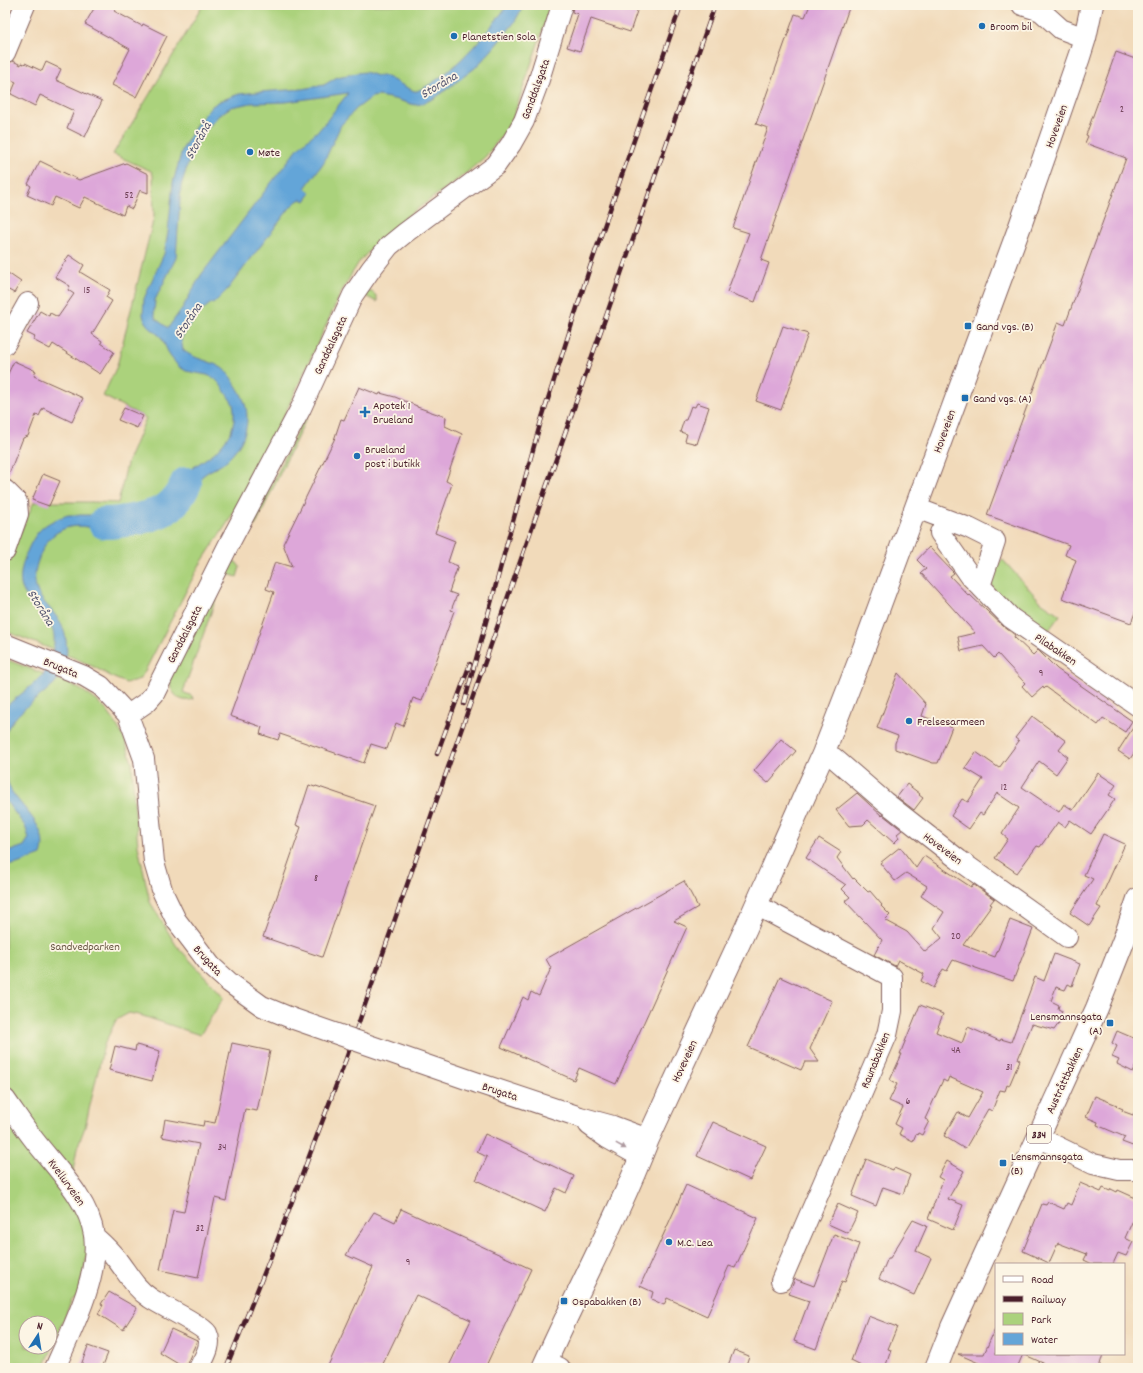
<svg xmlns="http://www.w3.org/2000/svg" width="1143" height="1373" font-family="Dekko,sans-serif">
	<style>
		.green { fill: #abd27c; stroke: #7a7854; fill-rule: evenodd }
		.water { fill: #64a5d8; stroke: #576282; fill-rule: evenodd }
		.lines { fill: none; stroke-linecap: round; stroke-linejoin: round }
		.river { stroke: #64a5d8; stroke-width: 32 }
		.building { fill: #dda7d9 }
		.minor-casing { stroke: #84605d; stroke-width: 22 }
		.major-casing { stroke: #84605d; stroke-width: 24 }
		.minor { stroke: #fff; stroke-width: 20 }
		.major { stroke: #fff; stroke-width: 22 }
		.rail-casing { stroke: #4a1f2b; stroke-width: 4.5 }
		.rail { stroke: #fcf5e5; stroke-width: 3; stroke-dasharray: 9; stroke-linecap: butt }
		.minor-bridge-casing { stroke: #84605d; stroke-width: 22; stroke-linecap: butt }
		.minor-bridge { stroke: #fff; stroke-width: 20 }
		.oneway { fill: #ae9aa0 }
		.poi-dot { fill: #1f6fb2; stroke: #fcf5e5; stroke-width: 1.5 }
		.labels { text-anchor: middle; stroke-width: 3.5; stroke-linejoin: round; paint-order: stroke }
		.number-label { font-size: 10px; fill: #6f4156 }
		.shield { fill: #fcf5e5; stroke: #7f5f63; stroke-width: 1 }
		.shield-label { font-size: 11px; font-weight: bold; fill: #4a1f2b }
		.poi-label { font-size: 12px; fill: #4a1f2b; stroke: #fcf5e5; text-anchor: start }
		.street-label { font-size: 12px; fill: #4a1f2b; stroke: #fcf5e5 }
		.park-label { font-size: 12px; fill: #675543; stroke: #fcf5e5 }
		.water-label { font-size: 13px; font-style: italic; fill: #545570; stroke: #fcf5e5 }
	</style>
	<rect width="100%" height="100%" fill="#fcf5e5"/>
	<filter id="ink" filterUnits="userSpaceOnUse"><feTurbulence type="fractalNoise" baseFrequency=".025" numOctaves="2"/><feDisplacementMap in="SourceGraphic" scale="8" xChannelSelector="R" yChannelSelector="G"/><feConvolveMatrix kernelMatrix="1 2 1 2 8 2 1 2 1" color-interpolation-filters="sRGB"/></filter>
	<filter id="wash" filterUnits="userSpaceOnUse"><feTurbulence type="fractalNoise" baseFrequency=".012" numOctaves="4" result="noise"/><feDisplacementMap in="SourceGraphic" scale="16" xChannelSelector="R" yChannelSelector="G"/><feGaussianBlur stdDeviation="0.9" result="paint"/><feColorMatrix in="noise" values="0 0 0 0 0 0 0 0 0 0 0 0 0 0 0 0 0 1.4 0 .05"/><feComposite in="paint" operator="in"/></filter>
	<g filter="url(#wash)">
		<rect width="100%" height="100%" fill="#f1daba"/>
		<!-- green -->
		<path class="green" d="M203,5H551L513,118L504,133L485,157L465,174L398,223L371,249L359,262L351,275L342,291L261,465L228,522L199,566L146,669L140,679L126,683L114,678L96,668L77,659L5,631V566L34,502H97L118,503L127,464L146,418L103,396L117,366L154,217L153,175L151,171L113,154L148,97Z
			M368,291C374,292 378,296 377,302L365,296L364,297L351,322L316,398L255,526L251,524L275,478L361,296Z
			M1003,560L1041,602L1060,615L1049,630L1042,631L993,590L991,581L1000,562Z
			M231,561L236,562L240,567L237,577L225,573L183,692L192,696L193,699C179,705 168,690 170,677C176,666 182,655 187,643C195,626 217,570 231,561Z
			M5,659L68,683L83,691L97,701L107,711L115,722L125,740L132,763L134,801L138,846L150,902L176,945L224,997L200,1035L143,1016L129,1013L116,1020L104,1045L85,1127L77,1148L72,1177L89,1246L78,1296L72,1300L44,1368H5ZM26,1323H50V1347H26Z"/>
		<!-- water -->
		<path class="water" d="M508,5H524L514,23L491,51L475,68L435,98L421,104L415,105L394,99L379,96L372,97L356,109L341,125L324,162L305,188L311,193L305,201L301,199L297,201L289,209L227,290L216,301L210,304L201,311L190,325L181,339L183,350C195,360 210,360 222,368C230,374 235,384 240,392C255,419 245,447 221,465C216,468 210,470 205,474C187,487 179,511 158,521L155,508L167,497L191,469L214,453L224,442L231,432L234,421V410L233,404L220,384L214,378L207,375L186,371L178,366L170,356L161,337L149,327L145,322L143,315L144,299L152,280L164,254L168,232L173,183L182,150L197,124L212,106L220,101L239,94L258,92L302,89L324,85L337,77L357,73L365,72L377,76H385L414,91H417C452,76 485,35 508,5ZM348,93L321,128L299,147L284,166L201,275L183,307L168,328L156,319L154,313L155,300L176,258L181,186L191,154L205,131L219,115L231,107L251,103L286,102Z
			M147,512L149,523C137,526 124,530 110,530C96,530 80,523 66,528C53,533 46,541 41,553C19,604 61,601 66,640C66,644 67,648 67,652C65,658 61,675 57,680C55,684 50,687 46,691C31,704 13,715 5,734V707C17,697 31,687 42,676C46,672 53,650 54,644C57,617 30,609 22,588C16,573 30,539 41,529C48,522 59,518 68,515H129Z
			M5,774C7,780 9,787 12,792C25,811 50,830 41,855L17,864L5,866V853L24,846L29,838L25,826L5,800Z"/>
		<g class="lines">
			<!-- river -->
			<path class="river" d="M104,523C120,523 158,517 170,506C177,500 182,492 186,483"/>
		</g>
		<g id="blocks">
			<!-- building -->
			<path class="building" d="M96,5H117L114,11L142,26L143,24L167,36L136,97L112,85L130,49L85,24Z
				M573,5H639L630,32L591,19L580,51L567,47L578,14L572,12Z
				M810,5H850L761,260L769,263L755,302L727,292L749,233L733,228L768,128L756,124L795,14L805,17Z
				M1116,52L1138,60V605L1131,623L1062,598L1076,560L1065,555L1069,545L987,515L1058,322L1065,325L1126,158L1085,143L1088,136L1086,135Z
				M13,61L21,65V63L24,64L25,63L42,71L46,62L61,69L56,80L102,101L85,137L67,128L74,111L40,95L35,106L11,94L16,82L5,77V67L6,64Z
				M40,161L79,180L126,163L148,174V193L140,190L132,209L126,206L123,215L85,197L79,208L55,197L51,206L27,195L31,186L28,184Z
				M69,255L84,265L80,272L110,290L106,297L112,301L92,334L102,341L101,343L114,352L100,374L53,344L50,349L33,340L35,337L27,333L40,311L49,316L50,313L58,317L74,294L68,290L70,286L55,277Z
				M5,271L21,282L14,293L5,288Z
				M783,326L808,334L781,410L756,401Z
				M14,361L36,371L34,376L83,398L72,422L43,408L39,416L36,415L28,436L23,438L7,479H5V380Z
				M359,387L379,395L380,393L395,397L417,406V407L446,417L445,426L462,434L446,481L452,484L435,533L455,541L448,562L458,566L449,592L457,595L451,610L454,611L422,701L413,698L403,726L396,723L387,749L371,744L364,763L280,734L278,740L260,734L262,727L230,716L274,592L266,589L275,562L292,567L283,544L334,440L341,419L344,420Z
				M697,403L709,407L697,444L685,441L687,434L680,432L684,420H686L691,406L695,407Z
				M124,408L143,416L137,428L118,420Z
				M43,474L60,481L49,506L32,500Z
				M929,547L954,573L950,576L969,596L970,595L1003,626L1015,635L1014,637L1033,655L1038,650L1057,669L1132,721L1125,732L1103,718L1098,725L1046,687L1044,689L1043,687L1032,697L1022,686L1025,683L1007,664L998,654L994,658L983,646L961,651L958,637L975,633L921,573L926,569L917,560Z
				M898,673L926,704L922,716L952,727L938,763H933L895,749V743L898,736L877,728Z
				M1032,716L1066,741L1059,750L1068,757L1056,774L1039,761L1022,787L1059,812L1064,804L1073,810L1098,773L1116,785L1109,795L1115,799L1091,834L1070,820L1065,827L1058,822L1040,847L1037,846L1017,873L995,858L1008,839L1002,834L1019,808L997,793L983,815L980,813L969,829L951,816L962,799L968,802L983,779L965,768L976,752L999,768L1019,741L1015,738Z
				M1138,720V747L1130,759L1118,751Z
				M781,739L796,751L768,783L754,771Z
				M907,784L920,794L919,795L923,798L914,810L897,797Z
				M309,785L315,787L316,786L375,806L322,957L263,937L301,827L296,825Z
				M857,793L882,816L883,815L902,830L897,834L899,838L894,843L868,820L863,825L849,826L836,810Z
				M1103,834L1125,844L1097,906L1101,908L1089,926L1070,913L1093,879L1084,875Z
				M819,838L841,852L837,858L853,879L854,878L868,892L870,891L882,905L881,906L890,915L885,920L907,932L925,952L942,938L934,928L944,912L921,896L927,886L906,873L895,881L880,863L900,847L916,868L924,856L971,887L973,884L994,899L990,904L992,905L963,945L995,957L1010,920L1033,929L1013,981L953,960L947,971L943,969L933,988L921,981L924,974L898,960L895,966L874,955L882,940L845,901L850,897L842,889L846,885L806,858Z
				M684,881L698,907L674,921L687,927L616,1084L579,1068L574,1080L501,1047L523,997L528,1000L531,992L539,996L551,968L546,959Z
				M1054,954L1080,964L1072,986L1068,984L1065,990L1056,987L1051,1001L1059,1005L1058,1009L1062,1011L1059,1023L1054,1030L1032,1024L1018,1059L1020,1060L1009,1086L1007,1085L1005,1091L1000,1090L992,1111L988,1109L965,1149L944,1136L958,1112L968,1118L983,1092L949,1077L947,1082L943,1080L925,1119L929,1121L922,1135L918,1133L917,1135L916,1134L913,1141L899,1134L902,1128L895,1124L903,1107L889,1101L897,1084L890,1080L902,1054H900L920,1005L943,1014L936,1032L962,1043L968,1027L1000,1041L1001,1039L1011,1042L1035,977L1044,981Z
				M780,977L832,1001L810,1049L819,1062H805L801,1070L748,1047Z
				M1117,1031L1138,1040V1060L1133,1072L1117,1064L1119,1060L1112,1057L1117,1046L1112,1043Z
				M232,1043L270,1051L257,1111L245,1109L226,1201L215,1198L198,1278L160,1270L173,1210L184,1212L199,1144L162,1137L165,1119L203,1126L204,1121L215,1123Z
				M136,1045L160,1051L152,1081L109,1070L115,1046L135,1051Z
				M1095,1096L1117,1105L1116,1106L1123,1109L1122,1111L1133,1115L1138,1105V1148L1122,1142L1125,1137L1097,1125L1098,1122L1086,1117Z
				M713,1122L766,1146L750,1180L697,1156Z
				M485,1134L574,1176L566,1193L556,1188L545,1212L476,1180L487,1157L477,1152Z
				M866,1159L893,1170L894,1168L910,1175L903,1194L883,1187L876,1206L852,1196Z
				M947,1161L964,1171L948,1199L963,1205L953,1230L928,1219L943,1180L938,1177Z
				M1080,1183L1101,1192L1103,1188L1110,1191L1111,1189L1117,1192L1118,1190L1138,1199V1209L1125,1238L1133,1242L1126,1256L1118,1253L1113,1264H1092L1084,1260L1087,1254L1058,1243L1049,1263L1023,1251L1042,1204L1046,1205L1048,1202L1064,1209L1067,1203L1071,1205Z
				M686,1185L758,1218L735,1268L729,1266L707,1316L667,1298L664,1305L651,1299L653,1292L640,1286Z
				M838,1204L858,1213L848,1233L828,1224Z
				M401,1209L531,1269L485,1368H448L471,1320L416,1295L381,1368H327L373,1267L346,1255L374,1212L395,1222Z
				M913,1220L927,1226L916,1251L931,1258L914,1295L879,1279L888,1258H890Z
				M834,1234L859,1244L845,1282L842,1281L816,1349L794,1341L809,1301L789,1294L795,1279L814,1286Z
				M109,1292L137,1308L123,1330L98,1314L103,1305L101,1304Z
				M868,1316L897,1327L888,1349L891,1350L885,1368H865L851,1361Z
				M996,1327V1354H1023L1017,1368H990L958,1354H984Z
				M171,1329L197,1341L185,1368L160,1353Z
				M88,1346L108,1353L102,1368H80Z
				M734,1350L749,1356L745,1368H727Z
				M1023,1354H1103L1099,1368H1054Z"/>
		</g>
	</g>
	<g filter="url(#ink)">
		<use href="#blocks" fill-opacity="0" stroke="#84605d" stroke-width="1"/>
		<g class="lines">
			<!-- minor casing -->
			<g class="minor-casing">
				<path id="minor" d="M1022,5L1041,11L1061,29L1085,38
					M5,53L25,5
					M5,344L28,303
					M5,490L17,502L18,514L5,551
					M916,508L969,528L995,541L980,586L1011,618L1138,706
					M940,533L971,577L980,586
					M5,644L84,676L101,686L128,715L144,759L154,862L163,893L176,920L211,966L230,983L262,1006L291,1018
					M128,715L147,702L154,694L230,542L301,408L353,295L371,269L389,246L405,233L496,165L511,144L524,121L537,86L562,5
					M823,754L834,758L885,802L959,860L1067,937
					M756,905L892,977V1011L887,1035L781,1281
					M478,1083L580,1117L613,1126L648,1139
					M5,1099C15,1113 24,1127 35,1141C56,1168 89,1200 94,1235C100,1276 71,1331 55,1368
					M589,1125L607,1138L641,1157
					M1038,1137L1093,1164L1119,1170H1138
					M94,1236C103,1244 111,1251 118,1261C128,1274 135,1288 150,1298C160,1305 202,1325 207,1333C213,1345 204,1358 199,1368
					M546,1361L560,1368"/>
			</g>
			<!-- major casing -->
			<g class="major-casing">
				<path id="major" d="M543,1368C577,1291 618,1217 648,1139L746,928L823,754L858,664L1020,226L1079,57L1085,38L1092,5
					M936,1368L952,1327L1097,1008L1125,937L1138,899"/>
			</g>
			<!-- minor -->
			<use href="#minor" class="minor"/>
			<!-- major -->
			<use href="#major" class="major"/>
			<!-- rail casing -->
			<g class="rail-casing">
				<path id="rail" d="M464,704L510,532L541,421L590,267L681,5
					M437,754L470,664
					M226,1368L277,1241L346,1059L715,5"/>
			</g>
			<!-- rail -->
			<use href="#rail" class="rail"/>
			<!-- minor-bridge casing -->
			<g class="minor-bridge-casing">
				<path id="minor-bridge" d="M291,1018L478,1083"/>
			</g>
			<!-- minor-bridge -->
			<use href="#minor-bridge" class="minor-bridge"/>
		</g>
		<!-- one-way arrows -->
		<defs><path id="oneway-solid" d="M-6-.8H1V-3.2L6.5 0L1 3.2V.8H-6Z"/></defs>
		<use class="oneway" href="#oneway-solid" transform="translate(621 1146) rotate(29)"/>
	</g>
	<!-- markers -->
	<g class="poi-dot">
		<circle cx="982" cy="26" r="4"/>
		<circle cx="454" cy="36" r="4"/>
		<circle cx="250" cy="152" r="4"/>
		<rect x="964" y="322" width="8" height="8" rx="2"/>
		<rect x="961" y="394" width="8" height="8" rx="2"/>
		<path d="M363 406h4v4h4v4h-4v4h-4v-4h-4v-4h4z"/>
		<circle cx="357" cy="456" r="4"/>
		<circle cx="909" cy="721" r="4"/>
		<rect x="1106" y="1019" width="8" height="8" rx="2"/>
		<rect x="999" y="1159" width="8" height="8" rx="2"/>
		<circle cx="669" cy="1242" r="4"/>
		<rect x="560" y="1297" width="8" height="8" rx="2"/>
	</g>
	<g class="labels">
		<!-- number labels -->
		<g class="number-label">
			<text x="1122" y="112">2</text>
			<text x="129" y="198">52</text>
			<text x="87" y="293">15</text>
			<text x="1041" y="676">9</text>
			<text x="1004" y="790">12</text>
			<text x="316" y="881">8</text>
			<text x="956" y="939">20</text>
			<text x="956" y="1053">4A</text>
			<text x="1009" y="1070">31</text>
			<text x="908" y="1104">6</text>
			<text x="222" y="1150">34</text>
			<text x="200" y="1231">32</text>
			<text x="408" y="1265">9</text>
		</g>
		<!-- shield labels -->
		<rect class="shield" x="1027" y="1125" width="24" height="18" rx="3"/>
		<g class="shield-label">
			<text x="1039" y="1138">334</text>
		</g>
		<!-- poi labels -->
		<g class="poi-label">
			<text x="990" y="30">Broom bil</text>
			<text x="462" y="40">Planetstien Sola</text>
			<text x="258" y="156">Møte</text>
			<text x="976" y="330">Gand vgs. (B)</text>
			<text x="973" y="402">Gand vgs. (A)</text>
			<text x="373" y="409">Apotek 1<tspan x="373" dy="14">Brueland</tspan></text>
			<text x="365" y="453">Brueland<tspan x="365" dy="14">post i butikk</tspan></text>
			<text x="917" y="725">Frelsesarmeen</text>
			<text x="1102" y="1020" text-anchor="end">Lensmannsgata<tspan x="1102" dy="14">(A)</tspan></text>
			<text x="1011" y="1160">Lensmannsgata<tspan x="1011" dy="14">(B)</tspan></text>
			<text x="677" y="1246">M.C. Lea</text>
			<text x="572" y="1305">Ospabakken (B)</text>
		</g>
		<!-- street labels -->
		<g class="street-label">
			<text transform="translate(535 89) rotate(-70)" y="4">Ganddalsgata</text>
			<text transform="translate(1056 126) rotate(-70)" y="4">Hoveveien</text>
			<text transform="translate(330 345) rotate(-65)" y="4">Ganddalsgata</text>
			<text transform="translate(944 431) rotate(-70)" y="4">Hoveveien</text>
			<text transform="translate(184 634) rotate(-63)" y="4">Ganddalsgata</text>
			<text transform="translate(1056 649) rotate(34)" y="4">Pilabakken</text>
			<text transform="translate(61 667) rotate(22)" y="4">Brugata</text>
			<text transform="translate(943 848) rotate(37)" y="4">Hoveveien</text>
			<text transform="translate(208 960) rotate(48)" y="4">Brugata</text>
			<text transform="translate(875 1060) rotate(-68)" y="4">Raunabakken</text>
			<text transform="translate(684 1061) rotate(-65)" y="4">Hoveveien</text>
			<text transform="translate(1064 1080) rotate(-65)" y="4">Austråttbakken</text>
			<text transform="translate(500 1091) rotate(18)" y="4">Brugata</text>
			<text transform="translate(67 1182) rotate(54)" y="4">Kvellurveien</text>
		</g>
		<!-- park labels -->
		<g class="park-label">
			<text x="85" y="950">Sandvedparken</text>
		</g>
		<!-- water labels -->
		<g class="water-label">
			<text transform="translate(438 84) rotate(-31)" y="5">Storåna</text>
			<text transform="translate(197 140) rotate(-61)" y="5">Storånå</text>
			<text transform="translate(187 320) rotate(-56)" y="5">Storåna</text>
			<text transform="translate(42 607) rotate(58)" y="5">Storåna</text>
		</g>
	</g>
	<!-- margin -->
	<rect width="1143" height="1373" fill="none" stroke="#fcf5e5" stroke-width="20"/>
	<!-- legend -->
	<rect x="995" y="1263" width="130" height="92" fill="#fcf5e5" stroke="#b59f9b"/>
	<rect x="1003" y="1276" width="20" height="6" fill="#ffffff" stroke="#b59f9b"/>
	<text x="1031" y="1283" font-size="12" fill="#4a1f2b">Road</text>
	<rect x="1003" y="1296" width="20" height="6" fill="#4a1f2b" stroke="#b59f9b"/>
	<text x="1031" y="1303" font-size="12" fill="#4a1f2b">Railway</text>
	<rect x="1003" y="1313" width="20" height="12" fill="#abd27c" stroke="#b59f9b"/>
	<text x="1031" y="1323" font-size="12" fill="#4a1f2b">Park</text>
	<rect x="1003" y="1333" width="20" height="12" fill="#64a5d8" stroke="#b59f9b"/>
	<text x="1031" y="1343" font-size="12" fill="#4a1f2b">Water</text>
	<!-- north arrow -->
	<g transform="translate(38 1335) rotate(12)"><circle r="19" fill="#fcf5e5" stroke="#b59f9b"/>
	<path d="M0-3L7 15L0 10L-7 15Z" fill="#1f6fb2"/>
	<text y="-6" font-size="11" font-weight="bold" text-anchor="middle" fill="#4a1f2b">N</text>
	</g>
</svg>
